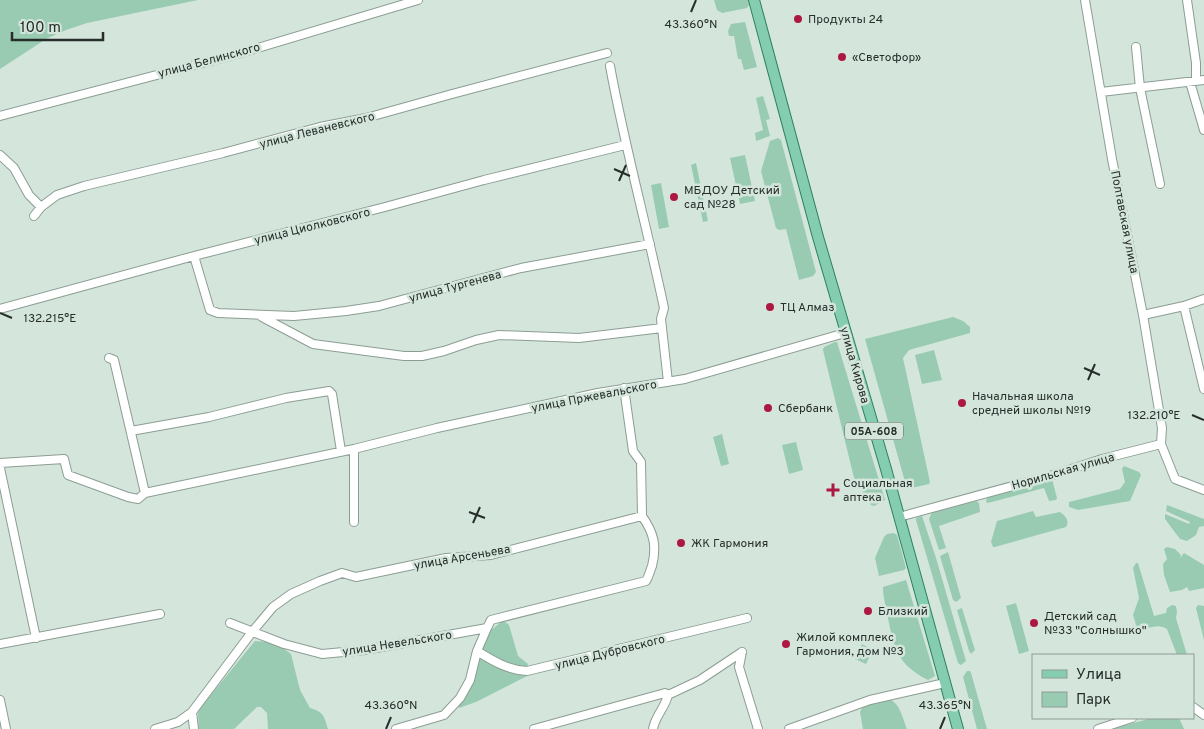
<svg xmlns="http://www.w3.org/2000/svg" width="1204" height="729" font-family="Overpass,sans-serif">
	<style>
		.green { fill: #98cbb1 }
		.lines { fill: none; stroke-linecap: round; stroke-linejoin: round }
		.minor-casing { stroke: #8c9d93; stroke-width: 10 }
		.major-casing { stroke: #2e805f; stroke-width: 12 }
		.minor { stroke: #fff; stroke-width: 8 }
		.major { stroke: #85cdb0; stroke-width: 10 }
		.ticks { fill: none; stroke: #262d2a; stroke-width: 2 }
		.poi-dot { fill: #ac1842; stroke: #d4e6dc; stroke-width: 2 }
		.labels { text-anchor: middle; stroke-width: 5; stroke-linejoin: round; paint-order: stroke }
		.shield { fill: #d4e6dc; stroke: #5a645f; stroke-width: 1 }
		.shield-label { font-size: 11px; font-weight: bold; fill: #262d2a }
		.poi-label { font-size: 12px; fill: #262d2a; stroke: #d4e6dc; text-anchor: start }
		.street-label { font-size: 12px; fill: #262d2a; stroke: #d4e6dc }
		.ticks-label { font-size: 12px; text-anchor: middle; fill: #262d2a; stroke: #d4e6dc; stroke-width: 5; stroke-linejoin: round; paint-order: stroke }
	</style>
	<rect width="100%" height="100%" fill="#d4e6dc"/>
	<!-- green -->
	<path class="green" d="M0,0H198L87,23L66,30L46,39L0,69Z
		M714,0H748L749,5L747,8L722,13L717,10Z
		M745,22L757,67L744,70L741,59H738L734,36H729L728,31L731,24Z
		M763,96L770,119L766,120L770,136L756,141L755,133L763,130L756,98Z
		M778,138L781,140L816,272L813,276L799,280L786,229L779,230L776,228L761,171L770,141Z
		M745,155L755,201L740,204L730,158Z
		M696,163L708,221L703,222L691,165Z
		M661,183L669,227L659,229L651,185Z
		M953,317L963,321L970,327V333L909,350L903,358L930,482L929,484L907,489L865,339Z
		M835,342H837L885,500L874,506L871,505L854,478L823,350L824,347Z
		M934,350L942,380L922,384L915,355Z
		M722,434L729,464L721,466L713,437Z
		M796,442L803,470L789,474L782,445Z
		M1124,466L1139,472L1141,475L1130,501L1078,510L1069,507V502L1120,489L1125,482L1122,469Z
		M1052,479L1057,498L1056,500L1049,501L1044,488L988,503L986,502L987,497Z
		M976,501L979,503L980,512L939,526L946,548L939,550L929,519L932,512Z
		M1167,505L1204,519V526L1199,527L1196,535L1187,541L1180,539L1165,519V514L1189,524L1190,522L1166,511Z
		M1033,511L1036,517L1060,512C1065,515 1070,521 1066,527L995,547H993L991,542L997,521Z
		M922,516L936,558L966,661L961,665L958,663L916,520V518Z
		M894,533L897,535L906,568L904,570L879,576L875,558L884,537L887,534Z
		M1167,547L1175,549L1181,555L1180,558L1184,553L1204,565V588L1189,591L1187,587L1182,590L1170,592L1164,575L1163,564L1167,559L1164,549Z
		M948,552L961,598L956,602L953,600L940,556Z
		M1136,563H1138L1154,616L1166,613L1167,608L1172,605L1176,606L1177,612L1176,618L1187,655H1177L1167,629C1159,623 1149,628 1139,630L1137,628L1133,615L1139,598L1133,568Z
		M906,580L935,676L928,680C898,665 894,649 888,618C886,607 883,597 883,587Z
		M1016,603L1029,651L1019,654L1006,606Z
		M1198,605L1204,606V640L1196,608Z
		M962,608L975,650L971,654L969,651L957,610Z
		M501,622H505L509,625L518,656L528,664L527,668H516L482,651L490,631Z
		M255,641L270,642L280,646L291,654L300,690L310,708C324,712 324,716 328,729H268L267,713L261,707H257L234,729H199L198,713L201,707Z
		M862,644L873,650L866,664L855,659Z
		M479,656L515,673L527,676L476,702L459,708V705C472,691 475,674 479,656Z
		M967,671H970L971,673L987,729H977L963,677Z
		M889,699C900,703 903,719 907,729H863L860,712L862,708L872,703Z
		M1152,718H1179L1184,729H1112Z"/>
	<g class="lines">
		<!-- minor casing -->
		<g class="minor-casing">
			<path id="minor" d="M1085,0L1112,159L1143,315L1162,428L1161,444
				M1187,0L1196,63V81
				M1136,47L1140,88L1160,184
				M610,66C625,148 647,227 664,308L661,319L668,382
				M1190,82L1204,130
				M1101,92L1204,80
				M0,116L241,53L418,0
				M0,155L14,168L29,195L41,207
				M34,216L41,207L57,195L84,186L223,153L320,127L366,118L452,94L607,53
				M194,256L210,310L218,313L294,316L346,311L379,306L521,268L650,244
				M1184,306L1204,389
				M0,309L194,256L385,207L484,180L625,145
				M1143,315L1184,306L1204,299
				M262,317L313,344L404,356H422L444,351L476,340L499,335L579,338L662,328
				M109,358L114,360L145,493
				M131,431L209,417L286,398L329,391L332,394L341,451
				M354,449V522
				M0,463L64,459L68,475L128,497L138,499L145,493L354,449L437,428L598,393L685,379L845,333
				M0,468L36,638
				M899,517L1053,475L1102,459L1161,444L1175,479L1204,490
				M230,623L284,644L322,654L365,650L487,628L491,620L646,581C649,576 650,571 652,566C657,546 654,533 642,516
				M0,644L160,614
				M477,651C493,661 508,670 527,671L747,618
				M742,652L739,667L758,729
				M0,700L6,729
				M1193,707L1204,715
				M192,712L194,729
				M155,729L178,722L192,712L252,632L273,607L291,594L320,581L342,573L356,577L446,558L491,555L642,516L641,462L633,451L624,388
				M396,729L444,715L460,698L470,680L477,651L487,628
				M534,729L665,693L668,695L700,680L742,652
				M653,729C655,716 665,708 668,695
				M789,729L870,700L945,683
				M1098,729L1132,718"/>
		</g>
		<!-- major casing -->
		<g class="major-casing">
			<path id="major" d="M754,0L818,237L886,469L958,729"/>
		</g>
		<!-- minor -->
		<use href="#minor" class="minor"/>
		<!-- major -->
		<use href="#major" class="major"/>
	</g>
	<!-- ticks -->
	<path class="ticks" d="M691,12L696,0M614,169L630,176M619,181L626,165M0,313L12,318M1084,368L1100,375M1088,380L1095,364M1192,415L1204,420M469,512L485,518M473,523L480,507M386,729L391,717M940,729L945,717"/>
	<!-- markers -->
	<g class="poi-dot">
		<circle cx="798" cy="19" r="5"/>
		<circle cx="842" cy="57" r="5"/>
		<circle cx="674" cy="197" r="5"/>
		<circle cx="770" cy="307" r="5"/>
		<circle cx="962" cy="403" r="5"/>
		<circle cx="768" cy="408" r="5"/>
		<path d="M830.5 482.5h5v5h5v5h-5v5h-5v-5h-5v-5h5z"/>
		<circle cx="681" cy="543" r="5"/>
		<circle cx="868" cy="611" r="5"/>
		<circle cx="1034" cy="623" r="5"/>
		<circle cx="786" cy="644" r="5"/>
	</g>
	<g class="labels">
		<!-- shield labels -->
		<rect class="shield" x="845" y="422.5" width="58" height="17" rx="4"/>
		<g class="shield-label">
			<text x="874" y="435">05А-608</text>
		</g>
		<!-- poi labels -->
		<g class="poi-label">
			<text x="808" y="23">Продукты 24</text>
			<text x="852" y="61">«Светофор»</text>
			<text x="684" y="194">МБДОУ Детский<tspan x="684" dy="14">сад №28</tspan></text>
			<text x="780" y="311">ТЦ Алмаз</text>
			<text x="972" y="400">Начальная школа<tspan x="972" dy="14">средней школы №19</tspan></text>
			<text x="778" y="412">Сбербанк</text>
			<text x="843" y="487">Социальная<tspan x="843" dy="14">аптека</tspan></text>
			<text x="691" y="547">ЖК Гармония</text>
			<text x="878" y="615">Близкий</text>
			<text x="1044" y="620">Детский сад<tspan x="1044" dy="14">№33 "Солнышко"</tspan></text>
			<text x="796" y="641">Жилой комплекс<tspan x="796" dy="14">Гармония, дом №3</tspan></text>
		</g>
		<!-- street labels -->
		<g class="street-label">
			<text transform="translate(209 60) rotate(-15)" y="4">улица Белинского</text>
			<text transform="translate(317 130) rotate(-14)" y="4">улица Леваневского</text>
			<text transform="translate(1125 222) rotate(79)" y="4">Полтавская улица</text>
			<text transform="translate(312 226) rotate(-14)" y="4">улица Циолковского</text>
			<text transform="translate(455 286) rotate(-15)" y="4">улица Тургенева</text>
			<text transform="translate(855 365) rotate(74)" y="4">улица Кирова</text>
			<text transform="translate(594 396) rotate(-11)" y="4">улица Пржевальского</text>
			<text transform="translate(1063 471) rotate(-16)" y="4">Норильская улица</text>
			<text transform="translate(462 557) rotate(-10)" y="4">улица Арсеньева</text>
			<text transform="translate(397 643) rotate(-9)" y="4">улица Невельского</text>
			<text transform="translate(610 652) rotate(-14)" y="4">улица Дубровского</text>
		</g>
	</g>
	<g class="ticks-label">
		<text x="691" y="28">43.360°N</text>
		<text x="50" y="322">132.215°E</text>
		<text x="1154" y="419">132.210°E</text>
		<text x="391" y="709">43.360°N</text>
		<text x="945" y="709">43.365°N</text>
	</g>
	<!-- legend -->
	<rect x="1032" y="654" width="162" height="65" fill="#d4e6dc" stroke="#8e9c95"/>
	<rect x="1042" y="670" width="25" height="8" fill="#85cdb0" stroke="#8e9c95"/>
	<text x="1076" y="679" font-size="15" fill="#262d2a">Улица</text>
	<rect x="1042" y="692" width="25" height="15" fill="#98cbb1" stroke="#8e9c95"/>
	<text x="1076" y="704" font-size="15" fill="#262d2a">Парк</text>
	<!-- scale -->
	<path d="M12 32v8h91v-8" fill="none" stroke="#262d2a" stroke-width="2.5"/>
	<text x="20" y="32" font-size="15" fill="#262d2a" stroke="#d4e6dc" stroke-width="4" paint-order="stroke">100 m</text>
</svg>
